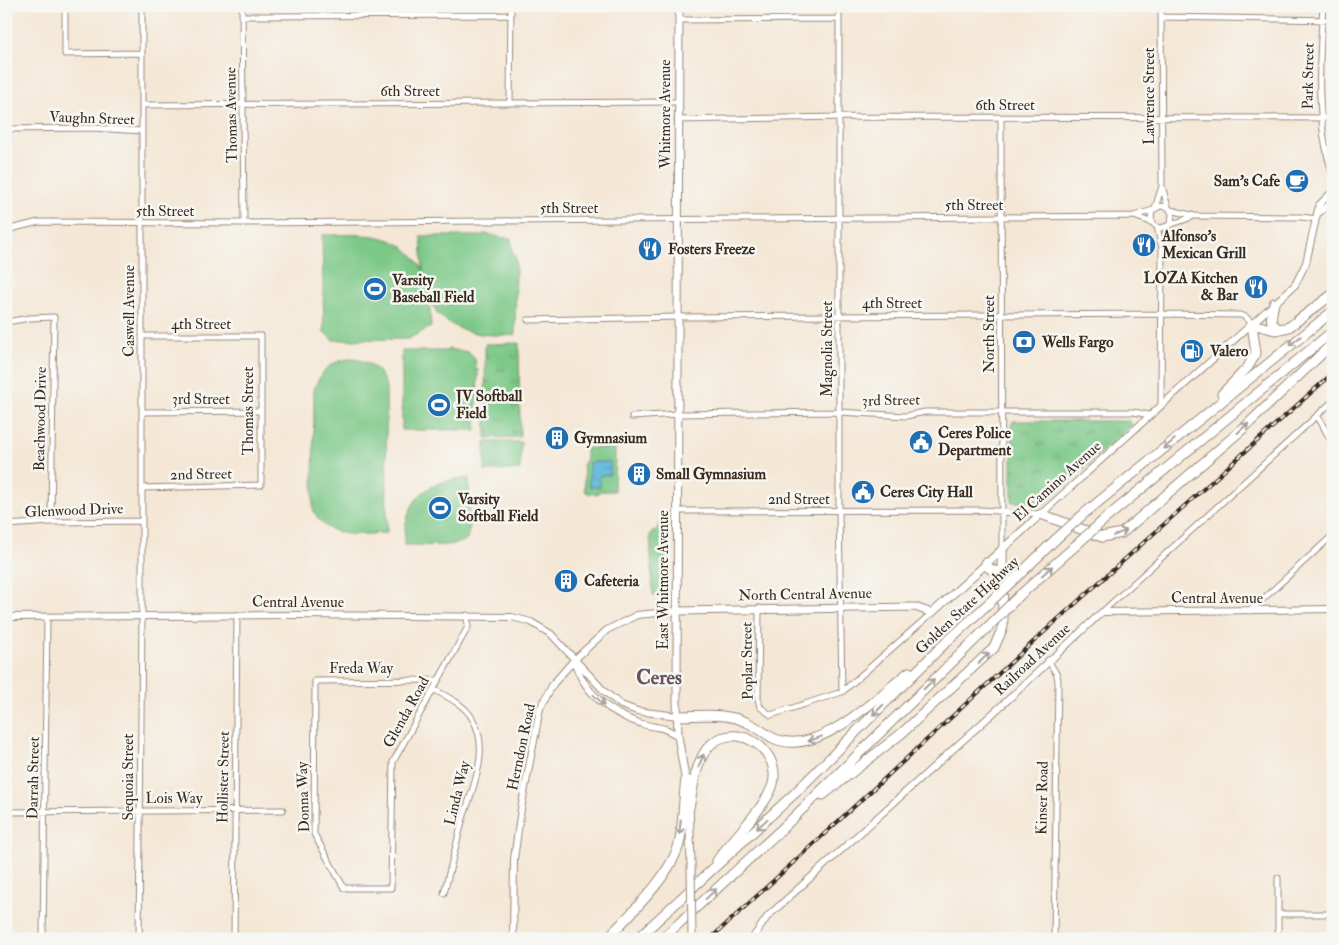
<svg xmlns="http://www.w3.org/2000/svg" width="1339" height="945" font-family="'IM FELL Double Pica',serif">
	<style>
		.green { fill: #7bc887; stroke: #5b7952 }
		.park { fill: url(#park-tufts); stroke: #5b7952 }
		.water { fill: url(#water-ripples); stroke: #4c707c }
		.lines { fill: none; stroke-linecap: round; stroke-linejoin: round }
		.minor-casing { stroke: #98887a; stroke-width: 7 }
		.tertiary-casing { stroke: #98887a; stroke-width: 8 }
		.secondary-casing { stroke: #98887a; stroke-width: 9 }
		.motorway-casing { stroke: #98887a; stroke-width: 11 }
		.minor { stroke: #fff; stroke-width: 5 }
		.tertiary { stroke: #fff; stroke-width: 6 }
		.secondary { stroke: #fff; stroke-width: 7 }
		.motorway { stroke: #fff; stroke-width: 9 }
		.rail-casing { stroke: #3b2a1e; stroke-width: 4 }
		.rail { stroke: #f6f6f2; stroke-width: 2; stroke-dasharray: 5.5; stroke-linecap: butt }
		.secondary-bridge-casing { stroke: #98887a; stroke-width: 9; stroke-linecap: butt }
		.motorway-bridge-casing { stroke: #98887a; stroke-width: 11; stroke-linecap: butt }
		.secondary-bridge { stroke: #fff; stroke-width: 7 }
		.motorway-bridge { stroke: #fff; stroke-width: 9 }
		.oneway { stroke: #a79f9a }
		.labels { text-anchor: middle; stroke-width: 5; stroke-linejoin: round; paint-order: stroke }
		.street-label { font-size: 15px; fill: #3b2a1e; stroke: #f6f6f2 }
		.poi-label { font-size: 15px; font-weight: bold; fill: #3b2a1e; stroke: #f6f6f2; text-anchor: start }
		.district-label { font-size: 20px; font-weight: bold; fill: #6a525c; stroke: #f6f6f2 }
	</style>
	<defs>
		<pattern id="park-tufts" width="24" height="20" patternUnits="userSpaceOnUse" patternTransform="scale(1.25)"><rect width="24" height="20" fill="#7bc887"/><path d="M3 7l-1-3M5 7V3M7 7l1-3M15 17l-1-3M17 17v-4M19 17l1-3" fill="none" stroke="#66a36e"/></pattern>
		<pattern id="water-ripples" width="26" height="14" patternUnits="userSpaceOnUse" patternTransform="scale(1.25)"><rect width="26" height="14" fill="#5db7da"/><path d="M2 4q2-2 4 0t4 0M15 11q2-2 4 0t4 0" fill="none" stroke="#4e95b0"/></pattern>
	</defs>
	<rect width="100%" height="100%" fill="#f6f6f2"/>
	<filter id="ink" filterUnits="userSpaceOnUse"><feTurbulence type="fractalNoise" baseFrequency=".02" numOctaves="2"/><feDisplacementMap in="SourceGraphic" scale="10" xChannelSelector="R" yChannelSelector="G"/><feConvolveMatrix kernelMatrix="1 2 1 2 8 2 1 2 1" color-interpolation-filters="sRGB"/></filter>
	<filter id="wash" filterUnits="userSpaceOnUse"><feTurbulence type="fractalNoise" baseFrequency=".0096" numOctaves="4" result="noise"/><feDisplacementMap in="SourceGraphic" scale="20" xChannelSelector="R" yChannelSelector="G"/><feGaussianBlur stdDeviation="1.12" result="paint"/><feColorMatrix in="noise" values="0 0 0 0 0 0 0 0 0 0 0 0 0 0 0 0 0 1.4 0 .05"/><feComposite in="paint" operator="in"/></filter>
	<g filter="url(#wash)">
		<rect width="100%" height="100%" fill="#f4e7d5"/>
		<!-- green -->
		<path class="green" d="M483,234C494,234 499,239 511,238L512,251L516,259L515,335C487,336 460,335 438,314C434,310 432,302 429,297L431,327L408,339L332,340L324,332L322,235C363,235 401,229 423,270L421,236H483Z
			M448,349L468,352L475,359L476,370H478L476,430H402V351H448Z
			M351,359C369,360 380,369 386,386L387,533C358,534 326,541 313,509L314,390C320,372 331,360 351,359Z
			M485,442H521L520,470L485,471Z
			M586,448H612L615,450L614,491H600L597,494L588,493L585,491L583,463L586,459Z
			M469,478L470,525L467,539C457,548 419,545 404,545C404,500 425,480 469,478Z
			M666,516V593L661,597L653,595L650,534L656,530Z"/>
		<!-- park -->
		<path class="park" d="M519,343L520,437L486,438L485,344Z
			M1014,421H1129L1132,425L1045,503L1012,502V422Z"/>
		<!-- water -->
		<path class="water" d="M589,462H610V475H600V487H589Z"/>
	</g>
	<g filter="url(#ink)">
		<g class="lines">
			<!-- minor casing -->
			<g class="minor-casing">
				<path id="minor" d="M65,6V54L142,53
					M242,6L244,223
					M839,6V511L842,692
					M1161,6L1162,186L1168,207
					M1323,6C1319,64 1315,120 1333,176
					M242,16L511,15
					M1161,17L1333,20
					M679,20L839,19
					M510,103L511,6
					M142,105L678,102
					M1001,118L1002,549
					M677,120L840,117L1333,118
					M6,129L93,128L142,131
					M1326,148L1333,161
					M1155,208L1162,186
					M1171,210L1195,216L1302,217L1316,219
					M1134,216L1153,223
					M1171,224L1172,213L1168,207L1160,206L1153,210C1149,218 1152,226 1161,228L1192,217
					M1157,227L1162,248L1161,405
					M6,230L39,222L244,223L1134,216L1153,210
					M1162,247L1168,226
					M528,320L679,317L1162,314L1240,315L1246,317L1252,324
					M6,322L30,318L54,317L51,522
					M142,412L261,411
					M1317,415L1333,444
					M632,417L678,414L839,412L906,416L925,412H1134L1149,415
					M142,488L261,485V336H142
					M677,511L981,510L1041,514
					M6,525L51,522L142,521
					M759,608L758,699L760,707L771,715L842,692L932,613
					M1250,611L1333,535
					M1102,612L1333,401
					M1048,660L1057,675L1058,681L1054,939
					M437,680L315,681L314,834L344,888H391L393,762L468,627L467,615
					M433,689C447,697 464,704 472,718C492,750 471,791 462,822C456,846 450,870 444,893
					M6,812L283,810
					M1278,878V939
					M1278,914H1333
					M43,939L47,617
					M139,939L142,616V6
					M234,939L237,615"/>
			</g>
			<!-- tertiary casing -->
			<g class="tertiary-casing">
				<path id="tertiary" d="M1317,214L1333,202
					M1041,514L1295,285L1306,263L1319,205L1333,191
					M6,617L299,615L512,617L531,622L551,634L605,692L621,705L637,711L678,716
					M574,660C583,692 610,714 642,724C660,729 661,725 678,736
					M513,939L514,859L521,809L540,709L553,684L574,660L607,630L637,615L678,611
					M752,939L768,916L1011,697L1102,612L1333,609"/>
			</g>
			<!-- secondary casing -->
			<g class="secondary-casing">
				<path id="secondary" d="M679,6L677,701L678,736L686,783
					M678,611L915,607L932,613L1041,514
					M689,803L691,863"/>
			</g>
			<!-- motorway casing -->
			<g class="motorway-casing">
				<path id="motorway" d="M1274,303C1272,314 1267,324 1280,329
					M1222,394L1248,367L1256,353L1252,324L1275,330L1289,327L1333,294
					M1086,512L1333,311
					M1041,514L1102,537L1122,533L1246,426L1333,343
					M1105,519L1333,331
					M986,563L989,568L1003,575
					M1021,573L1056,539
					M1020,595L1074,547
					M678,716C700,716 724,712 746,722C756,726 765,734 775,739C819,757 877,697 909,672
					M823,795L902,733L994,648L1003,627L1002,550
					M689,808C693,789 695,766 706,750C730,717 782,747 773,784C767,806 731,840 717,861
					M607,939C630,914 670,877 679,844C684,823 683,800 686,779
					M637,939L794,794L939,649L989,603
					M662,939L786,825L988,627"/>
			</g>
			<!-- minor -->
			<use href="#minor" class="minor"/>
			<!-- tertiary -->
			<use href="#tertiary" class="tertiary"/>
			<!-- secondary -->
			<use href="#secondary" class="secondary"/>
			<!-- motorway -->
			<use href="#motorway" class="motorway"/>
			<!-- rail casing -->
			<g class="rail-casing">
				<path id="rail" d="M710,939L1056,621L1333,373"/>
			</g>
			<!-- rail -->
			<use href="#rail" class="rail"/>
			<!-- secondary-bridge casing -->
			<g class="secondary-bridge-casing">
				<path id="secondary-bridge" d="M691,863L692,939"/>
			</g>
			<!-- motorway-bridge casing -->
			<g class="motorway-bridge-casing">
				<path id="motorway-bridge" d="M1056,539L1086,512
					M1074,547L1105,519
					M989,603L1021,573
					M988,627L1020,595"/>
			</g>
			<!-- secondary-bridge -->
			<use href="#secondary-bridge" class="secondary-bridge"/>
			<!-- motorway-bridge -->
			<use href="#motorway-bridge" class="motorway-bridge"/>
		</g>
		<!-- one-way arrows -->
		<defs><path id="oneway-shaft" d="M-6 0H5M1.5-3L5.5 0L1.5 3" fill="none" stroke-width="1.6" stroke-linecap="round" stroke-linejoin="round" transform="scale(1.25)"/></defs>
		<g class="oneway">
			<use href="#oneway-shaft" transform="translate(1295 341) rotate(141)"/>
			<use href="#oneway-shaft" transform="translate(1243 428) rotate(-42)"/>
			<use href="#oneway-shaft" transform="translate(1169 444) rotate(140)"/>
			<use href="#oneway-shaft" transform="translate(1120 533) rotate(-23)"/>
			<use href="#oneway-shaft" transform="translate(1047 571) rotate(-42)"/>
			<use href="#oneway-shaft" transform="translate(984 658) rotate(-44)"/>
			<use href="#oneway-shaft" transform="translate(929 684) rotate(-44)"/>
			<use href="#oneway-shaft" transform="translate(599 700) rotate(43)"/>
			<use href="#oneway-shaft" transform="translate(878 710) rotate(135)"/>
			<use href="#oneway-shaft" transform="translate(815 739) rotate(160)"/>
			<use href="#oneway-shaft" transform="translate(701 761) rotate(-69)"/>
			<use href="#oneway-shaft" transform="translate(762 824) rotate(137)"/>
			<use href="#oneway-shaft" transform="translate(680 827) rotate(96)"/>
			<use href="#oneway-shaft" transform="translate(711 894) rotate(-43)"/>
		</g>
	</g>
	<!-- icons -->
	<defs>
		<g id="cafe-disc" transform="scale(1.25)"><circle r="9.5" fill="#1f6fb2" stroke="#f6f6f2"/><path d="M-5.5-4.5H6V0H3Q3 3.5 0 3.5H-2.5Q-5.5 3.5-5.5 0ZM3-3.2v2h1.7v-2ZM-6 4.5H4V6H-6Z" fill="#fff"/></g>
		<g id="restaurant-disc" transform="scale(1.25)"><circle r="9.5" fill="#1f6fb2" stroke="#f6f6f2"/><path d="M-5-6h1v4h1v-4h1v4h1v-4h1v5L-1.5 .5V6h-2V.5L-5-1ZM5-6V6H3V1.5H1.5Q1.5-4 5-6Z" fill="#fff"/></g>
		<g id="stadium-disc" transform="scale(1.25)"><circle r="9.5" fill="#1f6fb2" stroke="#f6f6f2"/><path d="M0-5a6.5 5 0 1 0 0 10a6.5 5 0 1 0 0-10ZM-3.5-1.8h7v3.6h-7Z" fill="#fff"/></g>
		<g id="bank-disc" transform="scale(1.25)"><circle r="9.5" fill="#1f6fb2" stroke="#f6f6f2"/><path d="M-6-4H6V4H-6ZM0-2.3a2.3 2.3 0 1 0 0 4.6a2.3 2.3 0 1 0 0-4.6Z" fill="#fff"/></g>
		<g id="fuel-disc" transform="scale(1.25)"><circle r="9.5" fill="#1f6fb2" stroke="#f6f6f2"/><path d="M-5.5-6h7V0h2V4h1.3V-2.5L3-4.5l.8-.8L6-3V5H2.5V1h-1V6h-7ZM-4.2-4.7v3.2H.2V-4.7Z" fill="#fff"/></g>
		<g id="building-disc" transform="scale(1.25)"><circle r="9.5" fill="#1f6fb2" stroke="#f6f6f2"/><path d="M-4-6H4V6H1V3H-1V6H-4ZM-2.5-4.3h1.7v1.8h-1.7ZM.8-4.3h1.7v1.8H.8ZM-2.5-1h1.7V.8h-1.7ZM.8-1h1.7V.8H.8Z" fill="#fff"/></g>
		<g id="civic-disc" transform="scale(1.25)"><circle r="9.5" fill="#1f6fb2" stroke="#f6f6f2"/><path d="M-.6-6.5H3V-4.5H.6V-3L4-1V1h2V6H-6V1h2V-1L-.6-3ZM-1.2 2.5V6h2.4V2.5Z" fill="#fff"/></g>
	</defs>
	<g fill-rule="evenodd">
		<use href="#cafe-disc" x="1297" y="181"/>
		<use href="#restaurant-disc" x="1144" y="245"/>
		<use href="#restaurant-disc" x="650" y="249"/>
		<use href="#restaurant-disc" x="1256" y="287"/>
		<use href="#stadium-disc" x="375" y="289"/>
		<use href="#bank-disc" x="1024" y="342"/>
		<use href="#fuel-disc" x="1192" y="351"/>
		<use href="#stadium-disc" x="439" y="405"/>
		<use href="#building-disc" x="557" y="438"/>
		<use href="#civic-disc" x="921" y="442"/>
		<use href="#building-disc" x="639" y="474"/>
		<use href="#civic-disc" x="863" y="492"/>
		<use href="#stadium-disc" x="440" y="508"/>
		<use href="#building-disc" x="566" y="581"/>
	</g>
	<g class="labels">
		<!-- street labels -->
		<g class="street-label">
			<text transform="translate(1308 76) rotate(-89)" y="5">Park Street</text>
			<text x="410" y="96">6th Street</text>
			<text transform="translate(1149 96) rotate(-90)" y="5">Lawrence Street</text>
			<text x="1005" y="110">6th Street</text>
			<text transform="translate(665 114) rotate(-90)" y="5">Whitmore Avenue</text>
			<text transform="translate(231 115) rotate(-91)" y="5">Thomas Avenue</text>
			<text transform="translate(92 118) rotate(2)" y="5">Vaughn Street</text>
			<text x="974" y="210">5th Street</text>
			<text x="569" y="213">5th Street</text>
			<text x="165" y="216">5th Street</text>
			<text x="892" y="308">4th Street</text>
			<text transform="translate(129 311) rotate(-90)" y="5">Caswell Avenue</text>
			<text x="201" y="329">4th Street</text>
			<text transform="translate(989 334) rotate(-90)" y="5">North Street</text>
			<text transform="translate(827 349) rotate(-90)" y="5">Magnolia Street</text>
			<text x="201" y="404">3rd Street</text>
			<text transform="translate(891 400) rotate(-1)" y="5">3rd Street</text>
			<text transform="translate(248 411) rotate(-90)" y="5">Thomas Street</text>
			<text transform="translate(40 419) rotate(-89)" y="5">Beachwood Drive</text>
			<text transform="translate(201 474) rotate(-1)" y="5">2nd Street</text>
			<text transform="translate(1057 481) rotate(-42)" y="5">El Camino Avenue</text>
			<text x="799" y="504">2nd Street</text>
			<text transform="translate(74 510) rotate(-2)" y="5">Glenwood Drive</text>
			<text transform="translate(663 580) rotate(-90)" y="5">East Whitmore Avenue</text>
			<text transform="translate(805 594) rotate(-1)" y="5">North Central Avenue</text>
			<text x="1217" y="603">Central Avenue</text>
			<text x="298" y="607">Central Avenue</text>
			<text transform="translate(967 605) rotate(-43)" y="5">Golden State Highway</text>
			<text transform="translate(1032 659) rotate(-43)" y="5">Railroad Avenue</text>
			<text transform="translate(747 661) rotate(-91)" y="5">Poplar Street</text>
			<text x="361" y="673">Freda Way</text>
			<text transform="translate(406 712) rotate(-61)" y="5">Glenda Road</text>
			<text transform="translate(521 747) rotate(-78)" y="5">Herndon Road</text>
			<text transform="translate(128 777) rotate(-90)" y="5">Sequoia Street</text>
			<text transform="translate(223 777) rotate(-89)" y="5">Hollister Street</text>
			<text transform="translate(33 778) rotate(-89)" y="5">Darrah Street</text>
			<text transform="translate(457 793) rotate(-76)" y="5">Linda Way</text>
			<text transform="translate(303 797) rotate(-92)" y="5">Donna Way</text>
			<text x="174" y="803">Lois Way</text>
			<text transform="translate(1042 798) rotate(-89)" y="5">Kinser Road</text>
		</g>
		<!-- poi labels -->
		<g class="poi-label">
			<text x="1280" y="186" text-anchor="end">Sam's Cafe</text>
			<text x="1162" y="241">Alfonso's<tspan x="1162" dy="17">Mexican Grill</tspan></text>
			<text x="668" y="254">Fosters Freeze</text>
			<text x="1238" y="283" text-anchor="end">LOZA Kitchen<tspan x="1238" dy="17">&amp; Bar</tspan></text>
			<text x="392" y="285">Varsity<tspan x="392" dy="17">Baseball Field</tspan></text>
			<text x="1042" y="347">Wells Fargo</text>
			<text x="1210" y="356">Valero</text>
			<text x="456" y="401">JV Softball<tspan x="456" dy="17">Field</tspan></text>
			<text x="938" y="438">Ceres Police<tspan x="938" dy="17">Department</tspan></text>
			<text x="574" y="443">Gymnasium</text>
			<text x="656" y="479">Small Gymnasium</text>
			<text x="880" y="497">Ceres City Hall</text>
			<text x="458" y="504">Varsity<tspan x="458" dy="17">Softball Field</tspan></text>
			<text x="584" y="586">Cafeteria</text>
		</g>
		<!-- district labels -->
		<g class="district-label">
			<text x="659" y="684">Ceres</text>
		</g>
	</g>
	<!-- margin -->
	<rect width="1339" height="945" fill="none" stroke="#f6f6f2" stroke-width="25"/>
</svg>
